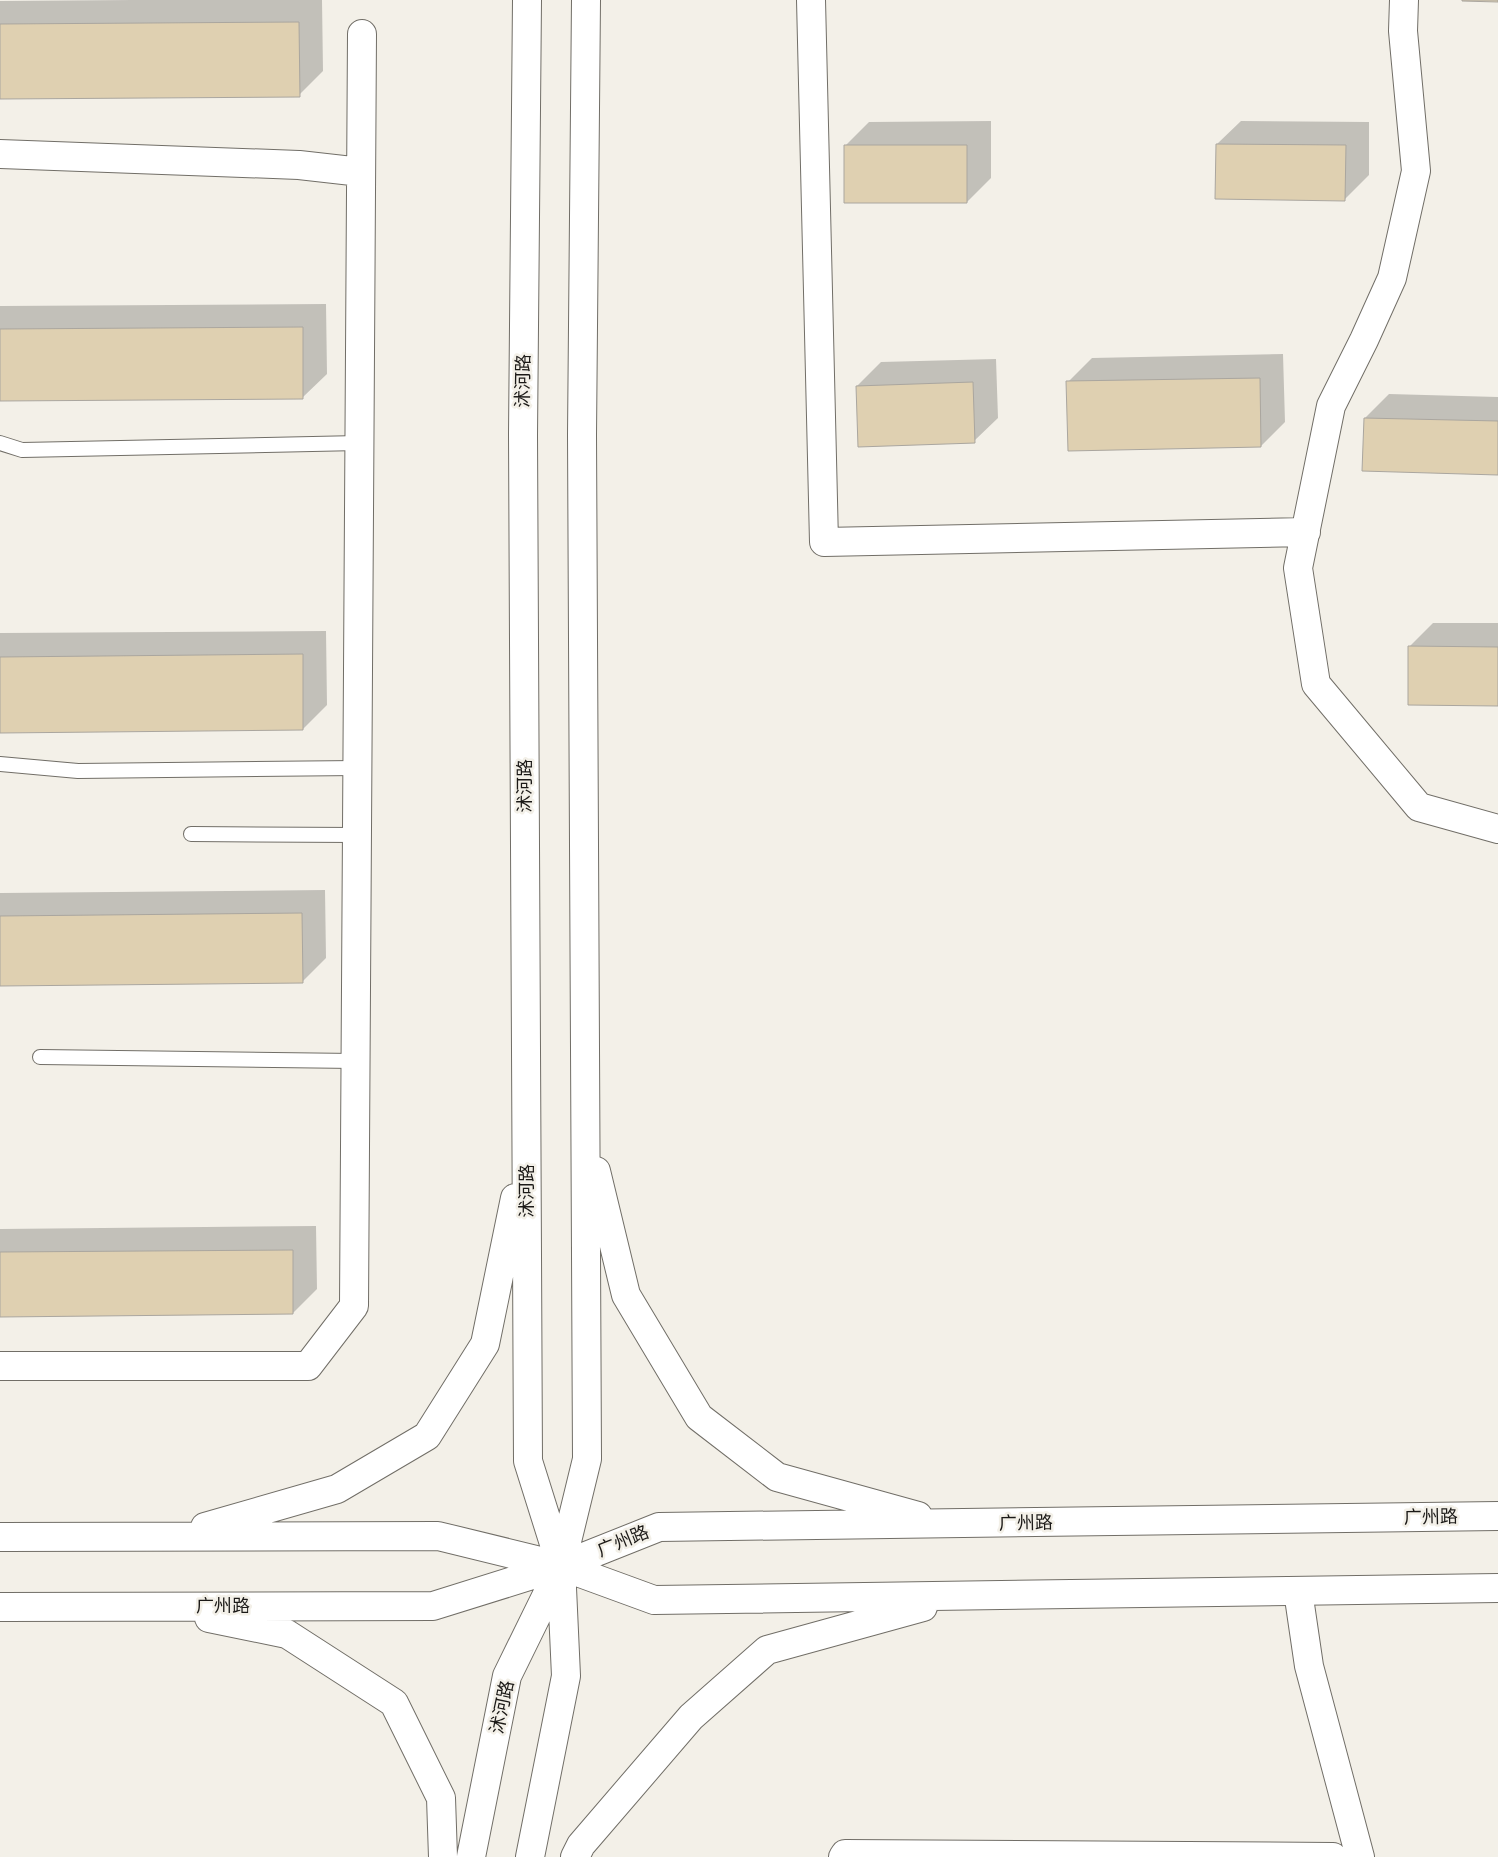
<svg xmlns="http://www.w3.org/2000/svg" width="1498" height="1857" font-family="Rubik,'Noto Sans SC',sans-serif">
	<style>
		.shadow { fill: #0003 }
		.building { fill: #dfd0b1; stroke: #aaa69f }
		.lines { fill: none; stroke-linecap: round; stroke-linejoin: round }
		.lane-casing { stroke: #716e67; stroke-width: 16 }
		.street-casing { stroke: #716e67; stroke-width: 30 }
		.primary-casing { stroke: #716e67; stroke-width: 30 }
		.lane { stroke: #fff; stroke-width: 14 }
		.street { stroke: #fff; stroke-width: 28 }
		.primary { stroke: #fff; stroke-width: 28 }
		.labels { text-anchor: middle; stroke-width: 5; stroke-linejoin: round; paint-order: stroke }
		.street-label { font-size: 18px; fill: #1b1917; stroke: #f3f0e8 }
	</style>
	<rect width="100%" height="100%" fill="#f3f0e8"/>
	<!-- shadow -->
	<path class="shadow" d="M132,0H322L323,71L299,95L0,98V1Z
		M991,121V178L967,202L845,146L869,122Z
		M1241,121L1369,122V175L1345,199L1217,144Z
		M326,304L327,374L303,397L0,400V306Z
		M1283,354L1285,422L1261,446L1068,382L1092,358Z
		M996,359L998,418L974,441L857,386L881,362Z
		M1389,394L1498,397V474L1365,418Z
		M1433,623H1498V705L1409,647Z
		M326,631L327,705L303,729L0,731V633Z
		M325,890L326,958L302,982L0,984V893Z
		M316,1226L317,1289L293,1313L0,1316V1229Z"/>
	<!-- building -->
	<path class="building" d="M1462,0H1498V2L1462,1Z
		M299,22L300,97L0,99V24Z
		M1216,144L1346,145L1345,201L1215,199Z
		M844,145H967V203H844Z
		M303,327V399L0,401V329Z
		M1260,378L1261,447L1068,451L1066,381Z
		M973,382L975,443L858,447L856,386Z
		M1364,418L1498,421V475L1362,471Z
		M1408,646L1498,647V706L1408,705Z
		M303,654V730L0,733V657Z
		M302,913L303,983L0,986V916Z
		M293,1250V1314L0,1317V1252Z"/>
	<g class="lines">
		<!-- lane casing -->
		<g class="lane-casing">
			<path id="lane" d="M0,443L22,450L359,443
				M0,764L78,771L357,768
				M191,834L357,835
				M40,1057L355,1061"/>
		</g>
		<!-- street casing -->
		<g class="street-casing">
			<path id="street" d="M811,0L824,542L1306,532
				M1404,0L1403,31L1416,171L1392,278L1364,340L1331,406L1298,568L1316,684L1419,807L1498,829
				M0,154L299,165L361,172
				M0,1366H308L354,1306L362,34
				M1298,1591L1309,1666L1360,1857
				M843,1857L845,1854L1333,1857"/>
		</g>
		<!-- primary casing -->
		<g class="primary-casing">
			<path id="primary" d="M527,0L523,435L528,1461L561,1566L566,1676L530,1857
				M596,1171L626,1295L699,1417L777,1477L918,1516
				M205,1527L337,1489L427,1436L485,1344L515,1198
				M0,1537L438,1536L561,1566L654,1600L1498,1588
				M0,1607L433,1606L561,1566L659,1527L1498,1516
				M209,1618L287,1634L394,1703L441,1798L443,1857
				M471,1857L507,1676L561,1566L587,1459L582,435L586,0
				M575,1857L581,1845L691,1717L767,1650L923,1607"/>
		</g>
		<!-- lane -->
		<use href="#lane" class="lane"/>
		<!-- street -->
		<use href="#street" class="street"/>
		<!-- primary -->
		<use href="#primary" class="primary"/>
	</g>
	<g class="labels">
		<!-- street labels -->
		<g class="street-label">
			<text transform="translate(523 381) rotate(-89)" y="6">沭河路</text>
			<text transform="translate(525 786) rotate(-90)" y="6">沭河路</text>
			<text transform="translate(527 1191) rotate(-90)" y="6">沭河路</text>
			<text transform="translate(1431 1517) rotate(-1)" y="6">广州路</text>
			<text transform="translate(1026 1523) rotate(-1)" y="6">广州路</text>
			<text transform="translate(623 1541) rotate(-22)" y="6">广州路</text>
			<text x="223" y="1612">广州路</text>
			<text transform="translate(502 1707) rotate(-78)" y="6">沭河路</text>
		</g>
	</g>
</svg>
